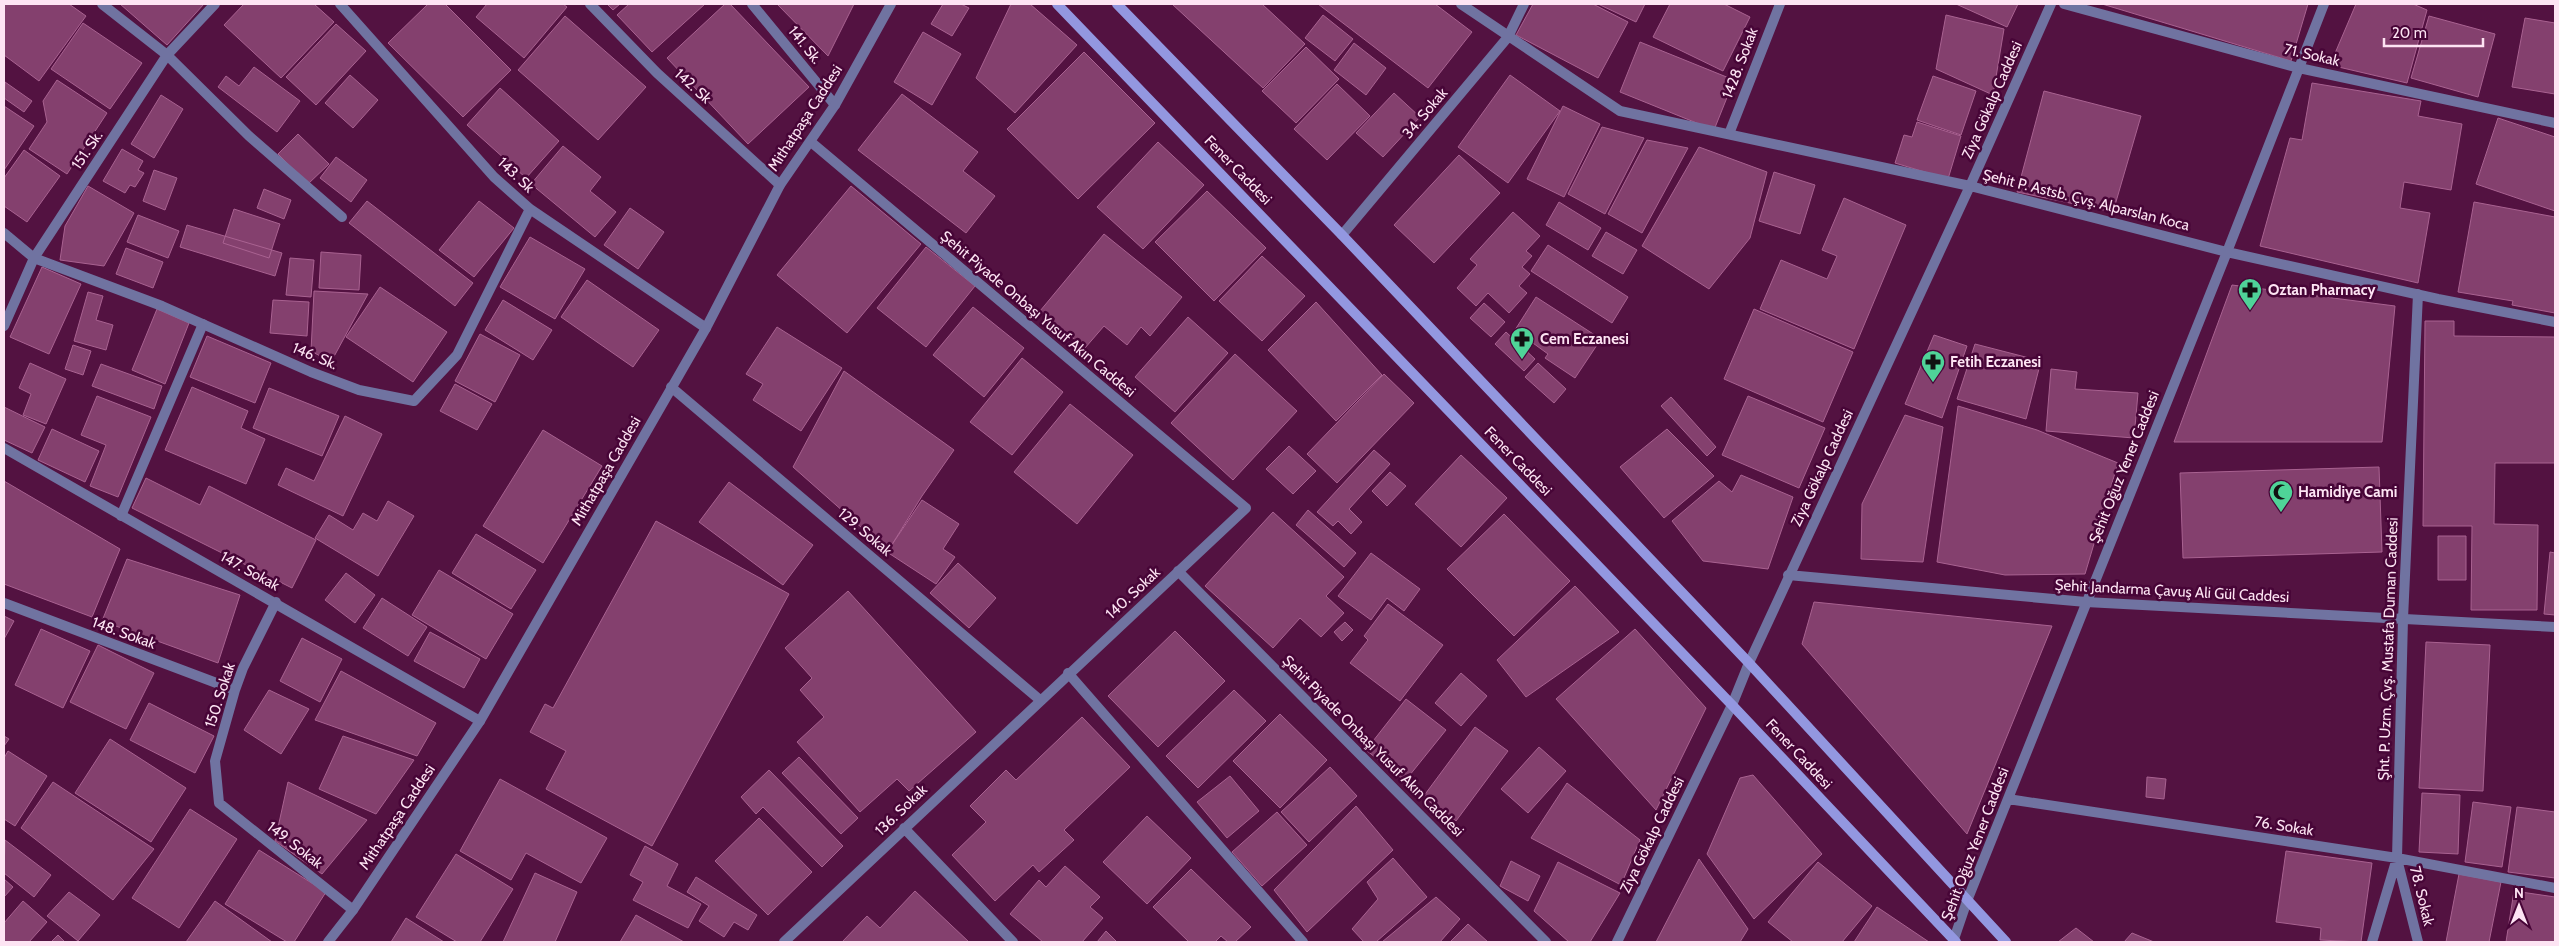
<svg xmlns="http://www.w3.org/2000/svg" width="2559" height="946" font-family="Cabin,sans-serif">
	<style>
		.building { fill: #84406e; stroke: #a96291 }
		.lines { fill: none; stroke-linecap: round; stroke-linejoin: round }
		.service { stroke: #7073a1; stroke-width: 10 }
		.minor { stroke: #7073a1; stroke-width: 10 }
		.tertiary { stroke: #7073a1; stroke-width: 10 }
		.secondary { stroke: #9397e0; stroke-width: 10 }
		.labels { text-anchor: middle; stroke-width: 5; stroke-linejoin: round; paint-order: stroke }
		.street-label { font-size: 15px; fill: #fde4f3; stroke: #470537 }
		.poi-label { font-size: 15px; font-weight: bold; fill: #fde4f3; stroke: #470537; text-anchor: start }
	</style>
	<rect width="100%" height="100%" fill="#531241"/>
	<!-- building -->
	<path class="building" d="M4,4H69L86,16L39,81L4,55Z
		M120,4H204L167,45Z
		M244,4H314L334,22L281,78L224,25Z
		M428,4H445L511,70L463,117L388,43Z
		M487,4H563L567,7L524,58L476,17Z
		M607,4H620L613,10Z
		M629,4H705L652,52L617,15Z
		M725,4H730L809,87L748,144L667,58Z
		M777,4H854L828,56Z
		M943,4H961L969,8L952,36L931,24Z
		M1011,4H1030L1077,45L1015,113L976,78Z
		M1172,4H1262L1305,44L1263,88Z
		M1318,4H1435L1472,32L1428,88Z
		M1533,4H1593L1628,22L1598,78L1516,35Z
		M1598,4H1645L1636,22Z
		M1670,4H1724L1750,17L1723,71L1653,37Z
		M1956,4H2018L2007,27Z
		M2102,4H2308L2291,61Z
		M2356,4H2413L2427,10L2407,83L2330,65Z
		M1323,15L1353,39L1335,61L1305,38Z
		M1946,15L2004,29L1993,95L1936,69Z
		M565,16L646,87L598,140L518,70Z
		M2429,16L2495,34L2478,97L2411,78Z
		M2525,18L2555,23V94L2512,87Z
		M83,23L142,63L110,109L51,69Z
		M336,24L366,51L316,105L286,77Z
		M923,32L961,54L932,105L894,82Z
		M1640,42L1734,80L1714,130L1620,92Z
		M1354,43L1386,68L1366,95L1334,70Z
		M1306,47L1339,79L1296,123L1262,91Z
		M1084,52L1155,123L1078,199L1007,129Z
		M254,67L300,101L277,132L218,87L226,76L239,86Z
		M350,75L378,100L353,128L325,103Z
		M1510,75L1560,111L1508,183L1458,147Z
		M1933,76L1976,91L1961,135L1917,120Z
		M57,80L107,113L67,174L29,149L47,122L43,101Z
		M5,82L32,101L24,112L4,98Z
		M2312,83L2421,101L2418,116L2462,124L2451,190L2404,182L2400,208L2430,213L2418,283L2260,246L2290,138L2302,140Z
		M1337,84L1370,116L1327,160L1294,129Z
		M500,88L559,141L526,178L467,125Z
		M2044,91L2141,116L2113,212L2017,192Z
		M1394,93L1420,117L1383,157L1356,133Z
		M902,94L978,152L963,171L995,196L966,233L858,150Z
		M161,95L183,109L154,158L131,144Z
		M4,106L34,126L4,170Z
		M1563,106L1600,124L1564,197L1527,179Z
		M2498,118L2555,137V211L2476,184Z
		M1917,122L1961,136L1948,179L1895,163L1904,135L1912,137Z
		M1602,127L1644,138L1605,214L1568,194Z
		M298,134L329,164L308,184L278,154Z
		M1647,140L1688,148L1642,233L1608,214Z
		M1158,142L1204,185L1143,249L1097,207Z
		M563,146L601,177L590,191L616,212L595,237L531,184Z
		M1699,147L1767,172L1750,238L1709,289L1642,246Z
		M122,149L143,161L138,170L144,173L135,187L130,185L125,193L103,181Z
		M24,150L60,176L27,222L4,206V178Z
		M1459,155L1500,193L1434,263L1394,225Z
		M336,157L367,180L351,202L320,178Z
		M154,170L177,178L165,210L143,201Z
		M1774,172L1815,185L1800,234L1759,221Z
		M88,186L134,213L104,266L60,260L65,226Z
		M851,186L921,244L847,333L777,275Z
		M264,189L291,200L284,219L257,208Z
		M1207,191L1266,248L1214,301L1155,242Z
		M1844,198L1906,225L1854,349L1760,309L1781,260L1827,279L1837,256L1822,250Z
		M367,201L473,283L455,306L349,223Z
		M479,201L514,228L474,277L439,250Z
		M1559,202L1601,228L1588,250L1546,225Z
		M2474,202L2555,217V313L2512,305L2513,301L2458,292Z
		M630,208L664,232L638,269L604,245Z
		M234,209L280,224L269,258L223,243Z
		M1513,212L1540,236L1526,251L1532,256L1522,267L1530,274L1519,286L1527,293L1509,313L1488,293L1476,306L1457,288L1477,265L1470,259Z
		M138,215L179,231L168,258L127,242Z
		M187,225L282,253L275,276L180,247Z
		M1606,232L1637,250L1623,274L1592,256Z
		M1104,234L1182,297L1150,336L1141,327L1127,345L1104,326L1085,348L1040,311Z
		M530,237L585,269L555,319L500,287Z
		M1548,245L1628,297L1612,323L1531,271Z
		M926,247L975,286L926,347L877,308Z
		M126,248L163,262L153,288L116,274Z
		M321,252L361,255L359,290L319,288Z
		M1262,256L1305,296L1262,341L1219,301Z
		M290,258L314,260L311,297L286,295Z
		M42,267L81,284L49,354L10,337Z
		M587,280L659,330L633,367L561,317Z
		M2232,285L2395,306L2382,442H2174Z
		M380,287L447,332L413,382L346,337Z
		M314,291L368,294L331,362L311,351Z
		M88,292L103,296L96,320L113,325L106,350L74,341Z
		M1536,297L1601,339L1575,378L1545,358L1548,354L1515,330Z
		M273,300L309,302L307,336L270,333Z
		M503,300L552,330L533,360L485,330Z
		M1316,302L1382,375L1336,421L1268,350Z
		M1484,303L1505,322L1491,337L1470,318Z
		M973,307L1024,348L984,397L933,355Z
		M157,309L189,323L165,384L132,370Z
		M1754,309L1853,352L1823,422L1724,379Z
		M1188,317L1228,353L1175,412L1135,377Z
		M2425,321H2454V336L2555,337V463H2495L2494,524L2538,525L2537,610H2471L2472,526H2423Z
		M777,327L842,368L801,431L753,400L763,384L746,374Z
		M1506,332L1535,359L1524,371L1495,344Z
		M480,334L520,355L495,402L455,381Z
		M1934,335L1967,346L1942,418L1905,404Z
		M207,336L271,363L255,403L190,377Z
		M1975,344L2041,361L2026,419L1957,399Z
		M73,345L91,351L83,375L65,369Z
		M1235,354L1297,411L1233,480L1171,423Z
		M1022,358L1063,392L1012,455L970,422Z
		M30,363L66,379L46,424L23,415L31,394L19,388Z
		M1538,363L1566,389L1554,403L1525,377Z
		M101,364L162,386L154,409L92,386Z
		M2051,369L2077,372L2075,389L2138,393L2134,438L2046,431Z
		M844,371L954,450L922,496L888,551L793,467Z
		M1384,374L1414,403L1337,483L1307,454Z
		M455,384L492,404L477,430L440,411Z
		M192,387L248,411L241,428L265,439L246,484L165,450Z
		M269,388L339,416L322,456L253,428Z
		M97,396L151,417L118,497L90,486L106,445L81,435Z
		M1748,396L1825,428L1799,488L1722,455Z
		M1671,397L1716,447L1707,456L1661,406Z
		M1070,404L1133,455L1077,524L1014,472Z
		M1958,406L2037,430L2118,463L2085,574L2005,575L1937,562Z
		M4,407L45,427L32,453L4,440Z
		M1905,415L1943,427L1923,562L1861,559L1862,504Z
		M345,416L382,434L343,516L278,485L286,468L314,481Z
		M52,429L99,451L85,482L38,460Z
		M1667,429L1714,476L1664,518L1620,467Z
		M543,430L602,466L543,563L483,526Z
		M1289,446L1316,471L1293,494L1266,469Z
		M1374,450L1390,464L1349,509L1362,522L1351,534L1338,521L1333,526L1317,512Z
		M1461,455L1507,498L1461,547L1415,504Z
		M2379,467L2382,552L2183,558L2180,473Z
		M1390,472L1406,486L1387,506L1372,491Z
		M1741,475L1793,497L1768,569L1703,561L1672,521L1719,481L1732,492Z
		M146,478L200,505L209,486L316,540L292,588L132,508Z
		M4,481L120,549L92,617L4,584Z
		M729,482L813,545L783,585L699,522Z
		M922,500L959,524L943,549L955,557L936,584L887,552Z
		M388,501L414,516L378,576L315,538L329,515L353,530L363,513L377,521Z
		M1308,510L1356,553L1344,567L1296,525Z
		M1273,512L1344,577L1326,596L1344,613L1321,637L1300,618L1273,648L1205,586Z
		M1504,514L1570,581L1514,636L1447,569Z
		M656,521L789,594L652,846L546,789L566,751L530,732L545,704L553,708Z
		M476,534L536,570L511,609L452,573Z
		M2438,536H2466V580H2438Z
		M2550,552L2555,553V615L2544,614Z
		M1371,553L1420,589L1404,611L1387,598L1371,620L1338,596Z
		M127,559L240,595L218,663L102,621Z
		M958,563L996,598L969,628L930,593Z
		M439,570L513,614L486,659L412,615Z
		M346,573L375,595L355,623L325,600Z
		M1575,586L1619,632L1526,697L1497,660Z
		M848,591L976,732L909,791L897,779L860,812L797,742L824,717L800,690L812,678L785,648Z
		M382,598L427,627L408,656L363,628Z
		M1814,602L2052,626L1967,834L1802,644Z
		M1388,604L1443,645L1400,701L1350,663L1368,640L1364,636Z
		M4,616L14,621L4,639Z
		M1345,622L1353,630L1342,641L1334,632Z
		M41,629L90,651L63,708L15,685Z
		M1635,629L1706,708L1656,810L1556,699Z
		M1175,631L1225,681L1158,747L1108,696Z
		M430,632L480,659L464,688L414,661Z
		M302,638L342,659L320,702L280,681Z
		M2426,642L2490,645L2483,791L2419,788Z
		M98,645L154,673L126,729L70,702Z
		M341,671L436,723L417,756L315,720Z
		M1461,673L1487,696L1461,726L1435,703Z
		M269,690L309,709L281,754L244,730Z
		M1234,690L1266,721L1198,788L1166,756Z
		M1406,699L1446,730L1405,781L1366,750Z
		M149,703L214,736L195,773L130,740Z
		M1280,714L1327,760L1280,808L1233,761Z
		M1082,717L1130,767L1064,830L1074,840L1039,872L1033,865L995,901L952,855L986,822L970,806L1006,770L1016,780Z
		M1475,727L1508,751L1456,821L1423,797Z
		M4,736L9,739L4,746Z
		M343,736L414,760L376,814L319,789Z
		M110,739L186,788L151,842L75,793Z
		M1539,747L1566,771L1528,813L1501,789Z
		M8,751L47,776L15,826L4,819V758Z
		M799,757L858,818L841,834L782,773Z
		M1330,767L1357,796L1309,842L1281,812Z
		M769,770L843,846L822,867L763,807L756,814L741,797Z
		M1753,775L1822,854L1754,919L1707,854L1740,778Z
		M1230,776L1259,811L1227,838L1197,802Z
		M2147,777L2166,779L2164,799L2146,797Z
		M500,779L607,838L581,883L526,853L511,880L460,851Z
		M53,782L154,849L113,900L21,828Z
		M288,782L367,820L322,874L275,841Z
		M1567,783L1640,840L1621,885L1531,838Z
		M2422,793L2460,795L2458,854L2419,852Z
		M2473,802L2511,807L2502,867L2465,862Z
		M1356,806L1393,850L1307,932L1274,890Z
		M2517,807L2555,812V878L2508,872Z
		M190,809L237,839L179,928L132,898Z
		M1277,812L1307,845L1262,886L1232,852Z
		M1147,816L1191,858L1147,904L1103,862Z
		M759,818L812,872L768,915L715,861Z
		M5,840L51,875L34,897L4,873Z
		M645,846L678,864L667,886L701,904L688,928L633,900L643,882L630,875Z
		M259,850L326,892L294,942H287L225,904Z
		M2286,851L2372,863L2361,942L2320,940L2321,928L2276,922Z
		M456,854L513,889L480,942H457L416,917Z
		M1393,858L1427,897L1376,942H1364L1352,929L1378,899L1367,882Z
		M1699,859L1748,929L1740,942H1656Z
		M1511,861L1540,876L1528,901L1500,886Z
		M1558,862L1620,893L1590,942H1569L1534,911Z
		M1818,862L1872,906L1842,942H1793L1768,922Z
		M1065,866L1100,897L1090,907L1103,918L1082,942H1043L1010,914L1039,880L1046,887Z
		M1191,869L1251,927L1235,942H1228L1221,936L1215,942H1189L1153,907Z
		M535,873L577,892L555,942H503Z
		M2459,874L2501,882L2489,942H2446Z
		M696,877L757,915L748,930L734,922L724,937L699,921L709,906L687,892Z
		M4,879L13,887L4,897Z
		M915,891L969,942H842L867,916L880,928Z
		M2514,891L2555,897V942H2506Z
		M69,892L100,915L78,941L47,916Z
		M1436,897L1460,919L1440,942H1382Z
		M23,901L47,922L29,942H4V923Z
		M215,901L272,942H186Z
		M1877,907L1929,942H1854Z
		M636,915L684,942H620Z
		M406,918L444,942H391Z
		M1468,924L1488,942H1450Z
		M2076,928L2094,942H2058Z
		M1106,931L1117,942H1097Z
		M2132,933L2154,942H2124Z
		M58,935L65,942H51Z"/>
	<g class="lines">
		<!-- service -->
		<path class="service" d="M167,55L249,136L342,217
			M121,516L203,324"/>
		<!-- minor -->
		<path class="minor" d="M102,4L167,55
			M340,4L494,177L530,209L706,328
			M590,4L657,73L780,185
			M752,4L835,105
			M1461,4L1620,111L1970,186L2227,252L2438,299L2555,322
			M2064,4L2299,68L2555,123
			M1729,134L1780,4
			M4,233L34,258L162,306L311,372L359,390L414,401L457,355L530,209
			M1342,235L1508,37L1524,4
			M4,326L34,258L167,55L215,4
			M671,387L1040,700
			M4,448L480,721
			M1178,571L1546,942
			M1788,575L2086,602L2555,627
			M276,602L243,668L235,690L215,761L219,803L353,910
			M4,603L235,690
			M1749,663L1970,186L2051,4
			M1068,673L1303,942
			M2008,799L2397,858L2555,888
			M904,828L1013,942
			M2397,859L2418,942
			M784,942L1246,508L811,142
			M1953,942L1967,901L2227,252L2324,4
			M2372,942L2397,858L2403,619L2418,294"/>
		<!-- tertiary -->
		<path class="tertiary" d="M328,942L353,910L480,721L706,328L780,185L835,105L891,4
			M1617,942L1732,705L1749,663"/>
		<!-- secondary -->
		<path class="secondary" d="M1057,4L1732,705L1956,942
			M1117,4L1342,235L1749,663L2006,942"/>
	</g>
	<!-- icons -->
	<defs>
		<g id="pharmacy-pin" transform="scale(1.25)"><path d="M0 17L-7.5 6A9.5 9.5 0 1 1 7.5 6Z" fill="#4fd398" stroke="#470537"/><path d="M-2-6h4v4h4v4h-4v4h-4v-4h-4v-4h4Z" fill="#111"/></g>
		<g id="mosque-pin" transform="scale(1.25)"><path d="M0 17L-7.5 6A9.5 9.5 0 1 1 7.5 6Z" fill="#4fd398" stroke="#470537"/><path d="M3.5-4.9A6 6 0 1 0 3.5 4.9A5 5 0 1 1 3.5-4.9Z" fill="#111"/></g>
	</defs>
	<g fill-rule="evenodd">
		<use href="#pharmacy-pin" x="2250" y="290"/>
		<use href="#pharmacy-pin" x="1522" y="339"/>
		<use href="#pharmacy-pin" x="1933" y="362"/>
		<use href="#mosque-pin" x="2281" y="492"/>
	</g>
	<g class="labels">
		<!-- street labels -->
		<g class="street-label">
			<text transform="translate(805 45) rotate(51)" y="5">141. Sk.</text>
			<text transform="translate(2312 55) rotate(13)" y="5">71. Sokak</text>
			<text transform="translate(1740 63) rotate(-69)" y="5">1428. Sokak</text>
			<text transform="translate(693 86) rotate(42)" y="5">142. Sk</text>
			<text transform="translate(1992 100) rotate(-66)" y="5">Ziya Gökalp Caddesi</text>
			<text transform="translate(1425 113) rotate(-50)" y="5">34. Sokak</text>
			<text transform="translate(805 118) rotate(-57)" y="5">Mithatpaşa Caddesi</text>
			<text transform="translate(87 150) rotate(-56)" y="5">151. Sk.</text>
			<text transform="translate(1238 170) rotate(46)" y="5">Fener Caddesi</text>
			<text transform="translate(516 175) rotate(43)" y="5">143. Sk</text>
			<text transform="translate(2086 200) rotate(14)" y="5">Şehit P. Astsb. Çvş. Alparslan Koca</text>
			<text transform="translate(1038 314) rotate(40)" y="5">Şehit Piyade Onbaşı Yusuf Akın Caddesi</text>
			<text transform="translate(315 356) rotate(23)" y="5">146. Sk.</text>
			<text transform="translate(1518 461) rotate(46)" y="5">Fener Caddesi</text>
			<text transform="translate(2124 467) rotate(-68)" y="5">Şehit Oğuz Yener Caddesi</text>
			<text transform="translate(1822 468) rotate(-65)" y="5">Ziya Gökalp Caddesi</text>
			<text transform="translate(606 471) rotate(-60)" y="5">Mithatpaşa Caddesi</text>
			<text transform="translate(865 532) rotate(40)" y="5">129. Sokak</text>
			<text transform="translate(250 571) rotate(29)" y="5">147. Sokak</text>
			<text transform="translate(2172 591) rotate(3)" y="5">Şehit Jandarma Çavuş Ali Gül Caddesi</text>
			<text transform="translate(1133 593) rotate(-43)" y="5">140. Sokak</text>
			<text transform="translate(124 633) rotate(20)" y="5">148. Sokak</text>
			<text transform="translate(2388 649) rotate(-88)" y="5">Şht. P. Uzm. Çvş. Mustafa Duman Caddesi</text>
			<text transform="translate(220 695) rotate(-72)" y="5">150. Sokak</text>
			<text transform="translate(1373 746) rotate(45)" y="5">Şehit Piyade Onbaşı Yusuf Akın Caddesi</text>
			<text transform="translate(1799 754) rotate(47)" y="5">Fener Caddesi</text>
			<text transform="translate(901 810) rotate(-44)" y="5">136. Sokak</text>
			<text transform="translate(397 817) rotate(-56)" y="5">Mithatpaşa Caddesi</text>
			<text transform="translate(2284 826) rotate(9)" y="5">76. Sokak</text>
			<text transform="translate(1652 835) rotate(-64)" y="5">Ziya Gökalp Caddesi</text>
			<text transform="translate(1975 844) rotate(-69)" y="5">Şehit Oğuz Yener Caddesi</text>
			<text transform="translate(295 845) rotate(38)" y="5">149. Sokak</text>
			<text transform="translate(2422 896) rotate(76)" y="5">78. Sokak</text>
		</g>
		<!-- poi labels -->
		<g class="poi-label">
			<text x="2268" y="295">Oztan Pharmacy</text>
			<text x="1540" y="344">Cem Eczanesi</text>
			<text x="1950" y="367">Fetih Eczanesi</text>
			<text x="2298" y="497">Hamidiye Cami</text>
		</g>
	</g>
	<!-- border -->
	<rect width="2559" height="946" fill="none" stroke="#fde4f3" stroke-width="10"/>
	<!-- north arrow -->
	<g transform="translate(2519 906)" stroke="#470537" stroke-width="4" paint-order="stroke">
	<path d="M0-4L9 19L0 12L-9 19Z" fill="#fde4f3"/>
	<text y="-8" font-size="14" font-weight="bold" text-anchor="middle" fill="#fde4f3">N</text>
	</g>
	<!-- scale -->
	<path d="M2384 38v8h99v-8" fill="none" stroke="#fde4f3" stroke-width="2.5"/>
	<text x="2392" y="38" font-size="15" fill="#fde4f3" stroke="#470537" stroke-width="4" paint-order="stroke">20 m</text>
</svg>
